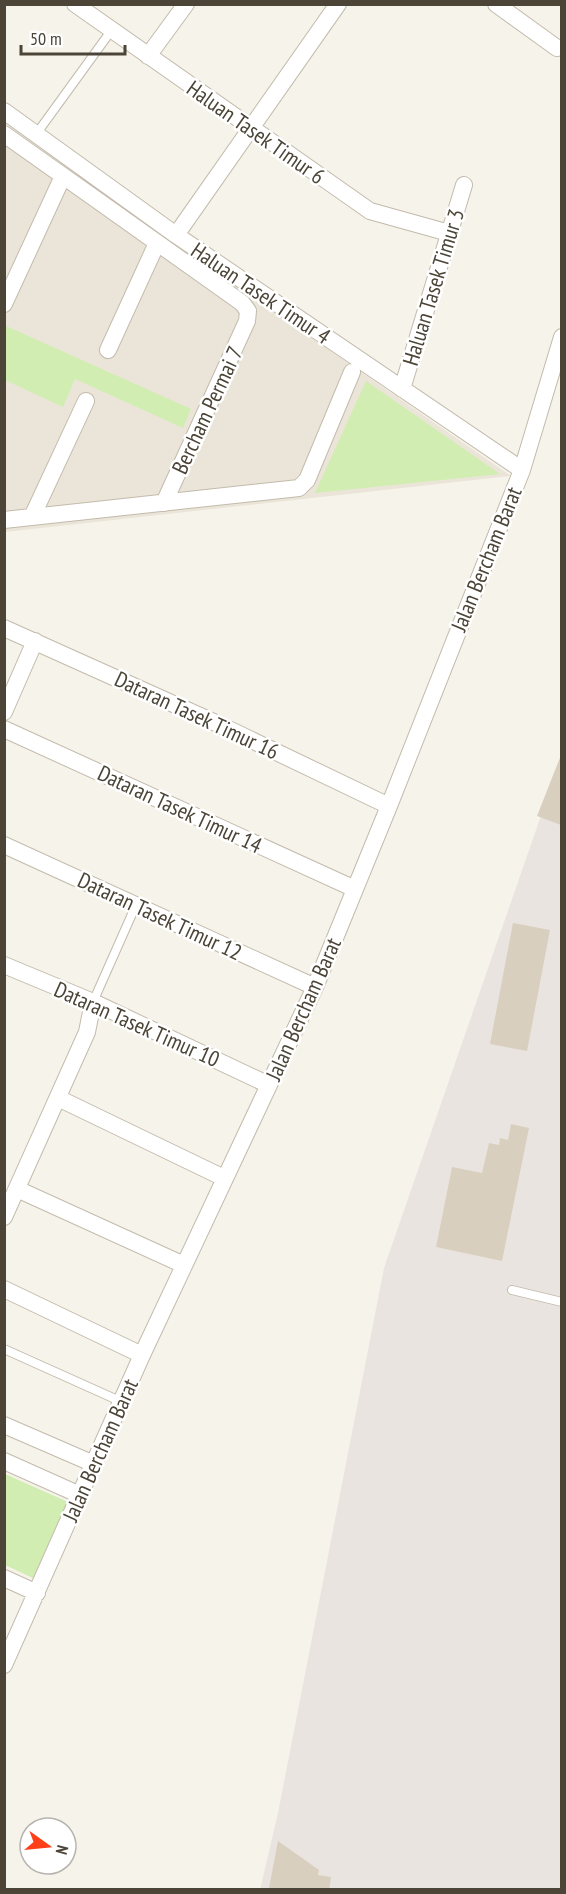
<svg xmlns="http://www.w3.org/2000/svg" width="566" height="1894" font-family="'PT Sans Narrow',sans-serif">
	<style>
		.residential { fill: #eae5d8 }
		.industrial { fill: #e9e4df }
		.green { fill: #d1edb1 }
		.building { fill: #d9cfbf }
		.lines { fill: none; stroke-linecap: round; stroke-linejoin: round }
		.service-casing { stroke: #c3bbac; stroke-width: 10 }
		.minor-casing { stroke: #c3bbac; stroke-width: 18 }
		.service { stroke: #fff; stroke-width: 8 }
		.minor { stroke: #fff; stroke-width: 16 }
		.labels { text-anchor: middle; stroke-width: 5; stroke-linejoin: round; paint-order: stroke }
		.street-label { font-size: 22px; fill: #4b4437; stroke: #fff }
	</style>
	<rect width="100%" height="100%" fill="#f6f3ea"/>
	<!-- residential -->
	<path class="residential" d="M5,125L511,476L5,532Z"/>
	<!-- industrial -->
	<path class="industrial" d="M561,758V1889L260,1890L278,1813L384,1268Z"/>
	<!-- green -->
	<path class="green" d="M6,326L191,409L183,428L75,379L63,407L5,380L4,330Z
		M366,381L500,474L315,493Z
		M5,1474L68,1502L35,1579L5,1565Z"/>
	<!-- building -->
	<path class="building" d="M561,755V825L537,816Z
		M513,923L550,930L527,1051L490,1044Z
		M511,1124L529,1128L502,1261L436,1247L452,1167L482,1173L489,1143L499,1145L500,1138L508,1140Z
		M278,1841L319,1870L318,1875L331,1877L329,1890L269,1888Z"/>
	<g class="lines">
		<!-- service casing -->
		<g class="service-casing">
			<path id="service" d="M37,133L111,31
				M93,1002L136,905
				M512,1290L562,1302
				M4,1349L122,1402"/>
		</g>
		<!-- minor casing -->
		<g class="minor-casing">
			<path id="minor" d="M75,4L370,211L449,233
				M496,4L557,48
				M148,56L186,4
				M4,111L176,235L522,470
				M4,134L242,303L248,311L247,321L164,503
				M176,235L338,4
				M4,304L63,176
				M108,350L157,243
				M402,389L464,185
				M32,517L86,401
				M4,520L299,488L307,480L352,372
				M4,628L218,724L389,806
				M4,712L35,641
				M4,729L355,889
				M4,845L315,987
				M4,965L93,1002L269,1085
				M58,1098L224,1178
				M17,1189L184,1265
				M4,1217L87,1032L93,1002
				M4,1289L142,1355
				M4,1425L94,1464
				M4,1461L80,1495
				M4,1578L37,1593
				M4,1665L142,1355L315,987L389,806L522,470L562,337"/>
		</g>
		<!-- service -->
		<use href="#service" class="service"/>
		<!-- minor -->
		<use href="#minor" class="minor"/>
	</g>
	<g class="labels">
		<!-- street labels -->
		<g class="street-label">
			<text transform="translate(256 132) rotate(35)" y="8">Haluan Tasek Timur 6</text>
			<text transform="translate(433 287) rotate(-73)" y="8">Haluan Tasek Timur 3</text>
			<text transform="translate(261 293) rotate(34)" y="8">Haluan Tasek Timur 4</text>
			<text transform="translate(207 410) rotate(-65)" y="8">Bercham Permai 7</text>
			<text transform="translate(486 559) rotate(-68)" y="8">Jalan Bercham Barat</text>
			<text transform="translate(197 715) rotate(25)" y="8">Dataran Tasek Timur 16</text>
			<text transform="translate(180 809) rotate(25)" y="8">Dataran Tasek Timur 14</text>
			<text transform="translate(160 916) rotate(25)" y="8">Dataran Tasek Timur 12</text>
			<text transform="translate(303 1009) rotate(-66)" y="8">Jalan Bercham Barat</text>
			<text transform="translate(137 1024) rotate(24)" y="8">Dataran Tasek Timur 10</text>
			<text transform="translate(100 1450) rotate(-66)" y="8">Jalan Bercham Barat</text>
		</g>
	</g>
	<!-- border -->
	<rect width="566" height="1894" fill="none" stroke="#4b4437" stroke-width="12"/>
	<!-- north arrow -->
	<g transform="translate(48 1846) rotate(105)"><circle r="28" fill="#ffffff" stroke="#b7b4af" stroke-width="1.5"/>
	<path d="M0-4.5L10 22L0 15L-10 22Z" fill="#ff3f18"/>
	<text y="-9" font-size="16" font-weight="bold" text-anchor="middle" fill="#4b4437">N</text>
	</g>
	<!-- scale -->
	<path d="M21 45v9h104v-9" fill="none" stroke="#4b4437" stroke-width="3"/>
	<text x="30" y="45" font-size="18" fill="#4b4437" stroke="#ffffff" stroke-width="4.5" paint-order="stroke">50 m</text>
</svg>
